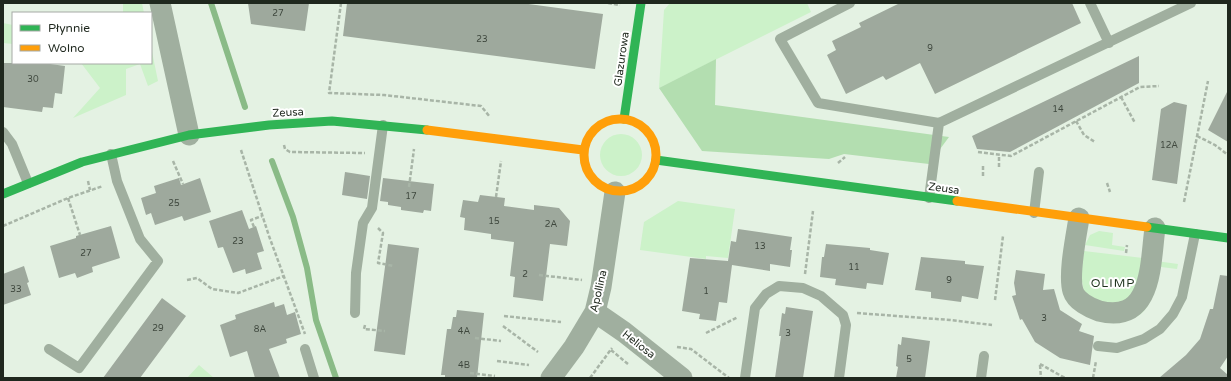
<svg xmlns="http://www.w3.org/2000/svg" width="1231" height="381" font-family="'Varela Round',sans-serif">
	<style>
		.green { fill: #ccf2c9 }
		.forest { fill: #b3deb0 }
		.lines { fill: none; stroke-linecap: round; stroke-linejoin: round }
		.stream { stroke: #8abb87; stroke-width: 6 }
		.building { fill: #9ea99d }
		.path { stroke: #a8b5a7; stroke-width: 2.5; stroke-dasharray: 4 2; stroke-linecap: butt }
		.lane { stroke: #a0af9f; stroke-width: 10 }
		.street { stroke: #a0af9f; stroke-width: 21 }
		.fast { stroke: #30b455; stroke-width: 9 }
		.slow { stroke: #ff9f0a; stroke-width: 9 }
		.labels { text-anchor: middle; stroke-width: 4; stroke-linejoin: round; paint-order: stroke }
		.number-label { font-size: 9px; fill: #3f483e }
		.street-label { font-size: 11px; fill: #1f281e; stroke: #fff }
		.neighbourhood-label { font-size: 12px; letter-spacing: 1px; fill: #1e321d; stroke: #fff }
	</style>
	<rect width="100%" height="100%" fill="#e4f2e3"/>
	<!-- green -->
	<path class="green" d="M123,3H142L144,13H123Z
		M670,3H807L811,12L659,88L664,10Z
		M3,23L13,25V44L3,43Z
		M151,47L158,81L148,86L140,64L126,69V95L73,118L100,88L81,63H151Z
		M600 155a21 21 0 1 1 42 0a21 21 0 1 1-42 0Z
		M678,201L735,209L728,258L706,256V259L640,250L644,222Z
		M1099,231L1113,233L1112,245L1125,247L1124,251L1085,245L1090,235Z
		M1084,251L1143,258L1134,299L1109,306L1084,293L1081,275Z
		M1156,261L1178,264L1177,269L1161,267C1150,308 1148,324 1100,322V316L1112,318Z
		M199,365L214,378H187Z"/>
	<!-- forest -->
	<path class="forest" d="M716,59L715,105L949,137L929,164L844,154L829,159L702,151L659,88Z"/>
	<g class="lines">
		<!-- stream -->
		<path class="stream" d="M211,3L245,107
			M272,161L293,217L307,268L316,320L336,378"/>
	</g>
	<!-- building -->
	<path class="building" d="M248,3H309L305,31L251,24Z
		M347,3H521L603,14L595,69L343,36Z
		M900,3H1072L1081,23L935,94L920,63L886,80L883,76L846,94L827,55L836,50L832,41L861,27L859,23Z
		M1139,56V83L1010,152L977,149L972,136Z
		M3,63H43L65,66L62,94L55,93L53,108L43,107L42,112L3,107Z
		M1228,90V142L1208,130Z
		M1174,102L1187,105L1177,184L1152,180L1161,109Z
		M345,172L370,176L367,199L342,195Z
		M179,178L181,185L200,178L211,212L184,221L182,216L155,225L151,213L146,215L141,198L156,193L154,186Z
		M383,178L434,184L431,211L424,210L423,213L401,210V207L388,205V202L380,201Z
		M480,195L505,198L504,206L534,210V205L559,208L570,221L567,246L550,244L543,301L513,297L515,277L510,276L514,242L491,239V234L464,230L465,218L460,217L463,200L478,202Z
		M242,210L249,229L256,226L264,251L257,253L262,269L246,274L245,269L233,273L223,247L218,248L209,221Z
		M111,226L120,258L92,267L93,272L77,278L75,273L59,278L50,246L76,238V236Z
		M738,229L792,237L790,250H792L790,267L770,264V271L732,265L727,303L719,302L716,321L699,319L700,314L682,311L690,258L728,261L731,241L736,242Z
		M388,244L419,248L405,355L374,351Z
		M826,244L870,248V250L889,253L883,285L867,283L866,289L835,285L836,279L820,277L822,257H824Z
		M921,257L965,261V264L984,266L978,299L962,296L961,302L931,298V292L915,290Z
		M24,266L29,282L27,283L31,295L3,305V274Z
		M1016,270L1045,274L1043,290L1054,289L1060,310L1082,324L1079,331L1094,336L1090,365L1060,358L1035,342L1022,319L1020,320L1012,296L1016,295L1014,283Z
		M1220,275L1228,276V356L1220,368L1228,375V378H1159L1186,355L1200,339L1210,309H1213Z
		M162,298L186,316L140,378H103Z
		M274,302L275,307L284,304L287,315L295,312L301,334L286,339L287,343L269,349L280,378H255L247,351L230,357L220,325L236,319L235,315Z
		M786,307L813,311L803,378H775L781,336H779L782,313L785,314Z
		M457,310L484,313L477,378H445V375H441L447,329H451L453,317H456Z
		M902,337L930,341L925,378H896L898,367L896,366L898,344L901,345Z"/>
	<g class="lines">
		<!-- path -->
		<path class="path" d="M341,3L329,93L384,95L481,106L490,117
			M608,3L620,5
			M1121,97L1135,123
			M1076,121L1084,135L1095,142
			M1197,136L1215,145L1228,155
			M284,145L285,149L290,152L365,153
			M241,150L269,236L305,334
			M978,152L1011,156L1140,87L1159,86
			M173,161L183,184
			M838,163L845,157
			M999,167V155
			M983,176V165
			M88,181L90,190
			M1107,183L1110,192
			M409,187L414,149
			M496,197L501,161
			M68,198L80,235
			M1184,202L1208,81
			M3,226L68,198L103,186
			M254,227L251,220L262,216
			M378,228L383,233L378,263L394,266
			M1126,253L1127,245
			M805,274L813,211
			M539,275L582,280
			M187,280L197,278L212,289L238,293L284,276
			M995,300L1003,236
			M857,313L950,320L992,325
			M504,316L561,322
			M365,325L364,329L385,331
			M503,326L538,352
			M706,333L738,317
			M475,338L501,341
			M677,347L691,349L729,378
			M611,350L628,364
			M497,361L529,365
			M1040,364L1065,378
			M1040,365L1041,378
			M470,373L495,376
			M590,378L612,348
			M1093,378L1096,361"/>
		<!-- lane -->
		<path class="lane" d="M850,3L780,39L818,103L939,123L1191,3
			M1090,3L1109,43
			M3,132L12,144L28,183
			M929,198L939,123
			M1034,213L1039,172
			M355,313L356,273L363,223L372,208L383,125
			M1098,346L1117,348L1144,339L1160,329L1173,314L1182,297L1195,234
			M49,349L79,368L158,261L140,239L117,181L111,154
			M305,349L314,378
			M745,378L755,308L766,294L779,286L803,288L821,296L843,315L846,325L839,378
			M981,378L984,356"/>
		<!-- street -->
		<path class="street" d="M160,3L189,135
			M1079,218C1076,237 1068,275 1073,291C1076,301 1090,308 1099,311C1153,324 1150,264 1155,228
			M595,312L624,332L682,378
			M551,378L574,347L595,312L601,287L615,192"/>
		<!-- fast -->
		<path class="fast" d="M624,119L641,3
			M656,160L957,201
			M3,194L82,162L189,135L269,125L332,121L427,130
			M1147,227L1228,238"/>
		<!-- slow -->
		<path class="slow" d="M584 155a36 36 0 1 1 72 0a36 36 0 1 1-72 0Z
			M427,130L583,150
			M957,201L1147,227"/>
	</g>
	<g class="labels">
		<!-- number labels -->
		<g class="number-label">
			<text x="278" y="16">27</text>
			<text x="482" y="42">23</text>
			<text x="930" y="51">9</text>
			<text x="33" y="82">30</text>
			<text x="1058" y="112">14</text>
			<text x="1169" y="148">12A</text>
			<text x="411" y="199">17</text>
			<text x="174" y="206">25</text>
			<text x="494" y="224">15</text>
			<text x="551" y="227">2A</text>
			<text x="238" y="244">23</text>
			<text x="760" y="249">13</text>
			<text x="86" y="256">27</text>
			<text x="854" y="270">11</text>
			<text x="525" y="277">2</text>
			<text x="949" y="283">9</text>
			<text x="16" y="292">33</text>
			<text x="706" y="294">1</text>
			<text x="1044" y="321">3</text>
			<text x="158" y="331">29</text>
			<text x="260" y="332">8A</text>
			<text x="464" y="334">4A</text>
			<text x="788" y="336">3</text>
			<text x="909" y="362">5</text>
			<text x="464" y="368">4B</text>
		</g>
		<!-- street labels -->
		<g class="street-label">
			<text transform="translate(621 59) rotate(-82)" y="4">Glazurowa</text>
			<text transform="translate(288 112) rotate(-3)" y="4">Zeusa</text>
			<text transform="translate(944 188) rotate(8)" y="4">Zeusa</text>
			<text transform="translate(598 291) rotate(-77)" y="4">Apollina</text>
			<text transform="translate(639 344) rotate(38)" y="4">Heliosa</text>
		</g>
		<!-- neighbourhood labels -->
		<g class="neighbourhood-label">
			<text x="1113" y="287">OLIMP</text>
		</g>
	</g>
	<!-- border -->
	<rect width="1231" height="381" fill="none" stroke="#1f281e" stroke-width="8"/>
	<!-- legend -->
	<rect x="12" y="12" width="140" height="52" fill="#ffffff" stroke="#a5a9a5"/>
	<rect x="20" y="25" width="20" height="6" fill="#30b455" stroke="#a5a9a5"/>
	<text x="48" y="32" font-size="12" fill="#1f281e">Płynnie</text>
	<rect x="20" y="45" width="20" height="6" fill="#ff9f0a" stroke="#a5a9a5"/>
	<text x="48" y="52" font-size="12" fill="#1f281e">Wolno</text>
</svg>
